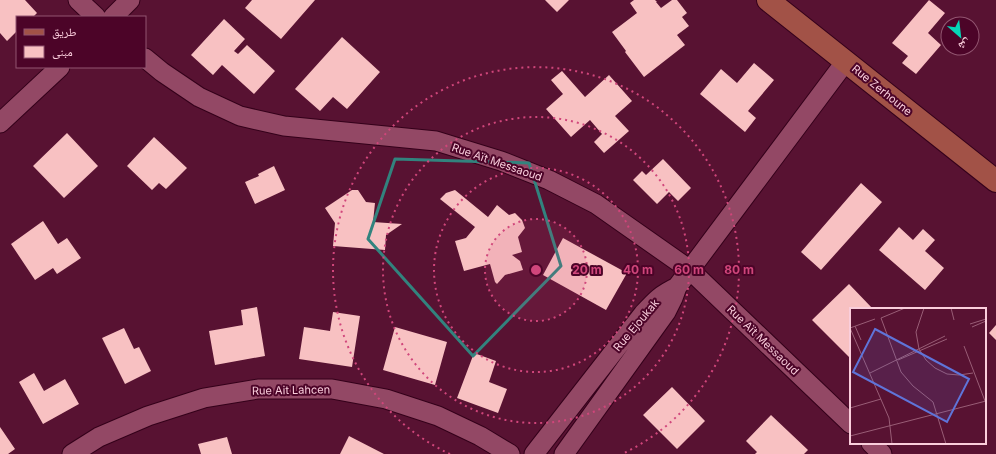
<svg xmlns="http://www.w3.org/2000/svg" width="996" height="454" font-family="Inter,'Noto Naskh Arabic',sans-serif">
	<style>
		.building { fill: #f8c1c2 }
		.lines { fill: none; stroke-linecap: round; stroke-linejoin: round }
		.street-casing { stroke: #34011a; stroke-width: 21 }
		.secondary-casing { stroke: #34011a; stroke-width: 24 }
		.street { stroke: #934865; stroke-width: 19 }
		.secondary { stroke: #a25247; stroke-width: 22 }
		.marked { fill: none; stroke: #32837e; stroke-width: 3; stroke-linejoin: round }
		.ring { fill: none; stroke: #d0467b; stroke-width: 2; stroke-dasharray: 2 4 }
		.labels { text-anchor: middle; stroke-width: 4; stroke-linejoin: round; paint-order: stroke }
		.street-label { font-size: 11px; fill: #facedc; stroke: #4c0428 }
		.inset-road { fill: none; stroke: #995d76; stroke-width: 1 }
		.view { fill: #5f74d9; fill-opacity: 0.15; stroke: #5f74d9; stroke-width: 2 }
		.inset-edge { fill: none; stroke: #facedc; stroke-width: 2 }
		.centre { fill: #d0467b; stroke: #4c0428; stroke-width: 2 }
		.ring-label { font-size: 12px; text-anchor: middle; font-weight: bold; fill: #d0467b; stroke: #4c0428; stroke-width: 4; stroke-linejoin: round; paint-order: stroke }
	</style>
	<rect width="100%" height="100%" fill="#581232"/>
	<!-- building -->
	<path class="building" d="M0,0H25L37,13L33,17H17V31L7,41L0,33Z
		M252,0H315L281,39L245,8Z
		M545,0H569L557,12Z
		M634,0H655L657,2H656L661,8L672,0H677L687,13L682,17L689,26L677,35L685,45L644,77L625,52L626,51L612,32L637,13L630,3Z
		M929,0L945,13L928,33L941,45L916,74L902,63L908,56L892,43Z
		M224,19L245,39L234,51L238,54L247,45L275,71L254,94L222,65L213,75L191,55Z
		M342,37L380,72L347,109L333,97L320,111L295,89Z
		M754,63L774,80L748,111L756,118L745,132L700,94L721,69L737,83Z
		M562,71L585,97L609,75L632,101L615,116L629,131L604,153L594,142L602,134L590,120L571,137L546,109L563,94L551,80Z
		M67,133L98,166L64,198L33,166Z
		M154,137L187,168L166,189L159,183L152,190L127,166Z
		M663,159L691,188L678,201L669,192L657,204L633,180L642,171L646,175Z
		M274,166L285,190L255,204L245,182L259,176L258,174Z
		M861,183L882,202L821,270L801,252Z
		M352,190H358L366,202L375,203L373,222L402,224L386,235L385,250L333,246L335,223L325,208Z
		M455,190L488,217L497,205L509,215L515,213L522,220L525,228L518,237L522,252L512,255L520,261L523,270L505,275L497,284L495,282L490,264L464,271L455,241L466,238L475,227L440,199L446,193Z
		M43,221L58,244L67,238L81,258L57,274L53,268L35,280L11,244Z
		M899,227L913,240L923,229L935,240L925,251L944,268L925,290L879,250Z
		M563,238L627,273L606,310L543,275Z
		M849,284L873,309H851V359L812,320Z
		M257,307L265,356L215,365L209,331L243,325L241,310Z
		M333,312L360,316L352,367L299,359L304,327L330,331Z
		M996,325V340L989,333Z
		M395,327L447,342L435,385L383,370Z
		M124,328L134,349L139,347L151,371L125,384L102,338Z
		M474,353L496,361L489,382L507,389L498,413L457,398Z
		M34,373L44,391L65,379L79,404L43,424L19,382Z
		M672,387L705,421L677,449L643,415Z
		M771,415L808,450L804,454H755L757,452L746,441Z
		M0,427L15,449L8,454H0Z
		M349,436L384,454H340Z
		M227,437L232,454H201L198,444Z"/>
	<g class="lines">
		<!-- street casing -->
		<g class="street-casing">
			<path id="street" d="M78,0L96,17
				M113,17L130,0
				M145,58L162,72L199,97L240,116L284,126L436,141L501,161L549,180L596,204L690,270L851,424
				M0,123L60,67
				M871,443L882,454
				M72,454L99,437L148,416L204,398L258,389H332L386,399L438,416L480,436L510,454
				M534,454L643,314C655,301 660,295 677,287
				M564,454L666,312L673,298L677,287L846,61"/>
		</g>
		<!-- secondary casing -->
		<g class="secondary-casing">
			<path id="secondary" d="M768,0L996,181"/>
		</g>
		<!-- street -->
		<use href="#street" class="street"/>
		<!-- secondary -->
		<use href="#secondary" class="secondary"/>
	</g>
	<!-- marked area -->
	<path class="marked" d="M395,159L529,163L561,266L473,356L368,239Z"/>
	<!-- distance rings -->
	<circle cx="536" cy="270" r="51" fill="#d0467b" fill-opacity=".12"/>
	<g class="ring">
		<circle cx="536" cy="270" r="51"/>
		<circle cx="536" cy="270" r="102"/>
		<circle cx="536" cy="270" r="153"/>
		<path d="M450 454A203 203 0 1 1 622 454"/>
	</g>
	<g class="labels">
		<!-- street labels -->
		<g class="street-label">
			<text transform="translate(882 90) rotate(39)" y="4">Rue Zerhoune</text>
			<text transform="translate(497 162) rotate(19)" y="4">Rue Aït Messaoud</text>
			<text transform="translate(636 325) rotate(-50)" y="4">Rue Ejoukak</text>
			<text transform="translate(763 340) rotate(44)" y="4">Rue Aït Messaoud</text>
			<text transform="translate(291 390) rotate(-1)" y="4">Rue Ait Lahcen</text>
		</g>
	</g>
	<!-- overview -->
	<g transform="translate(850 308)">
		<rect width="136" height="136" fill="#581232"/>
		<path class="inset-road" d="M55,0L31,10L51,64L63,78L83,94L96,136M74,0L66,24L69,41L76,52L85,60L97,66L109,67L123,65M101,0L104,12M120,16L136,11M5,18L11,32M122,19L136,13M0,20L39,110L42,136M0,20L25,11M114,38L135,93M48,52L97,31M20,65L95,28M0,100L31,91M0,128L136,93"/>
		<path class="view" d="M25,21L119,71L97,114L3,64Z"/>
		<rect width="136" height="136" class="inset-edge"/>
	</g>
	<circle cx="536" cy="270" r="6" class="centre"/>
	<g class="ring-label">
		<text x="587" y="274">20 m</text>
		<text x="638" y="274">40 m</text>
		<text x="689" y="274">60 m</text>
		<text x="739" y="274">80 m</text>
	</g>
	<!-- legend -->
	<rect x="16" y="16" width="130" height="52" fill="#4c0428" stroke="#925570"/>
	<rect x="24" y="29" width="20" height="6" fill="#a25247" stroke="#925570"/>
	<text x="52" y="36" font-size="12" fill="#facedc">طريق</text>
	<rect x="24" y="46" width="20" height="12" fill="#f8c1c2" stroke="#925570"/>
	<text x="52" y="56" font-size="12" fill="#facedc">مبنى</text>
	<!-- north arrow -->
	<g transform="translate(960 36) rotate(152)"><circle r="19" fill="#4c0428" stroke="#925570"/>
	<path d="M0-3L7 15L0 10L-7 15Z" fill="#06d5b6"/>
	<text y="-6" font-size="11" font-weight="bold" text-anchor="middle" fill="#facedc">ش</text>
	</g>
</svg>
